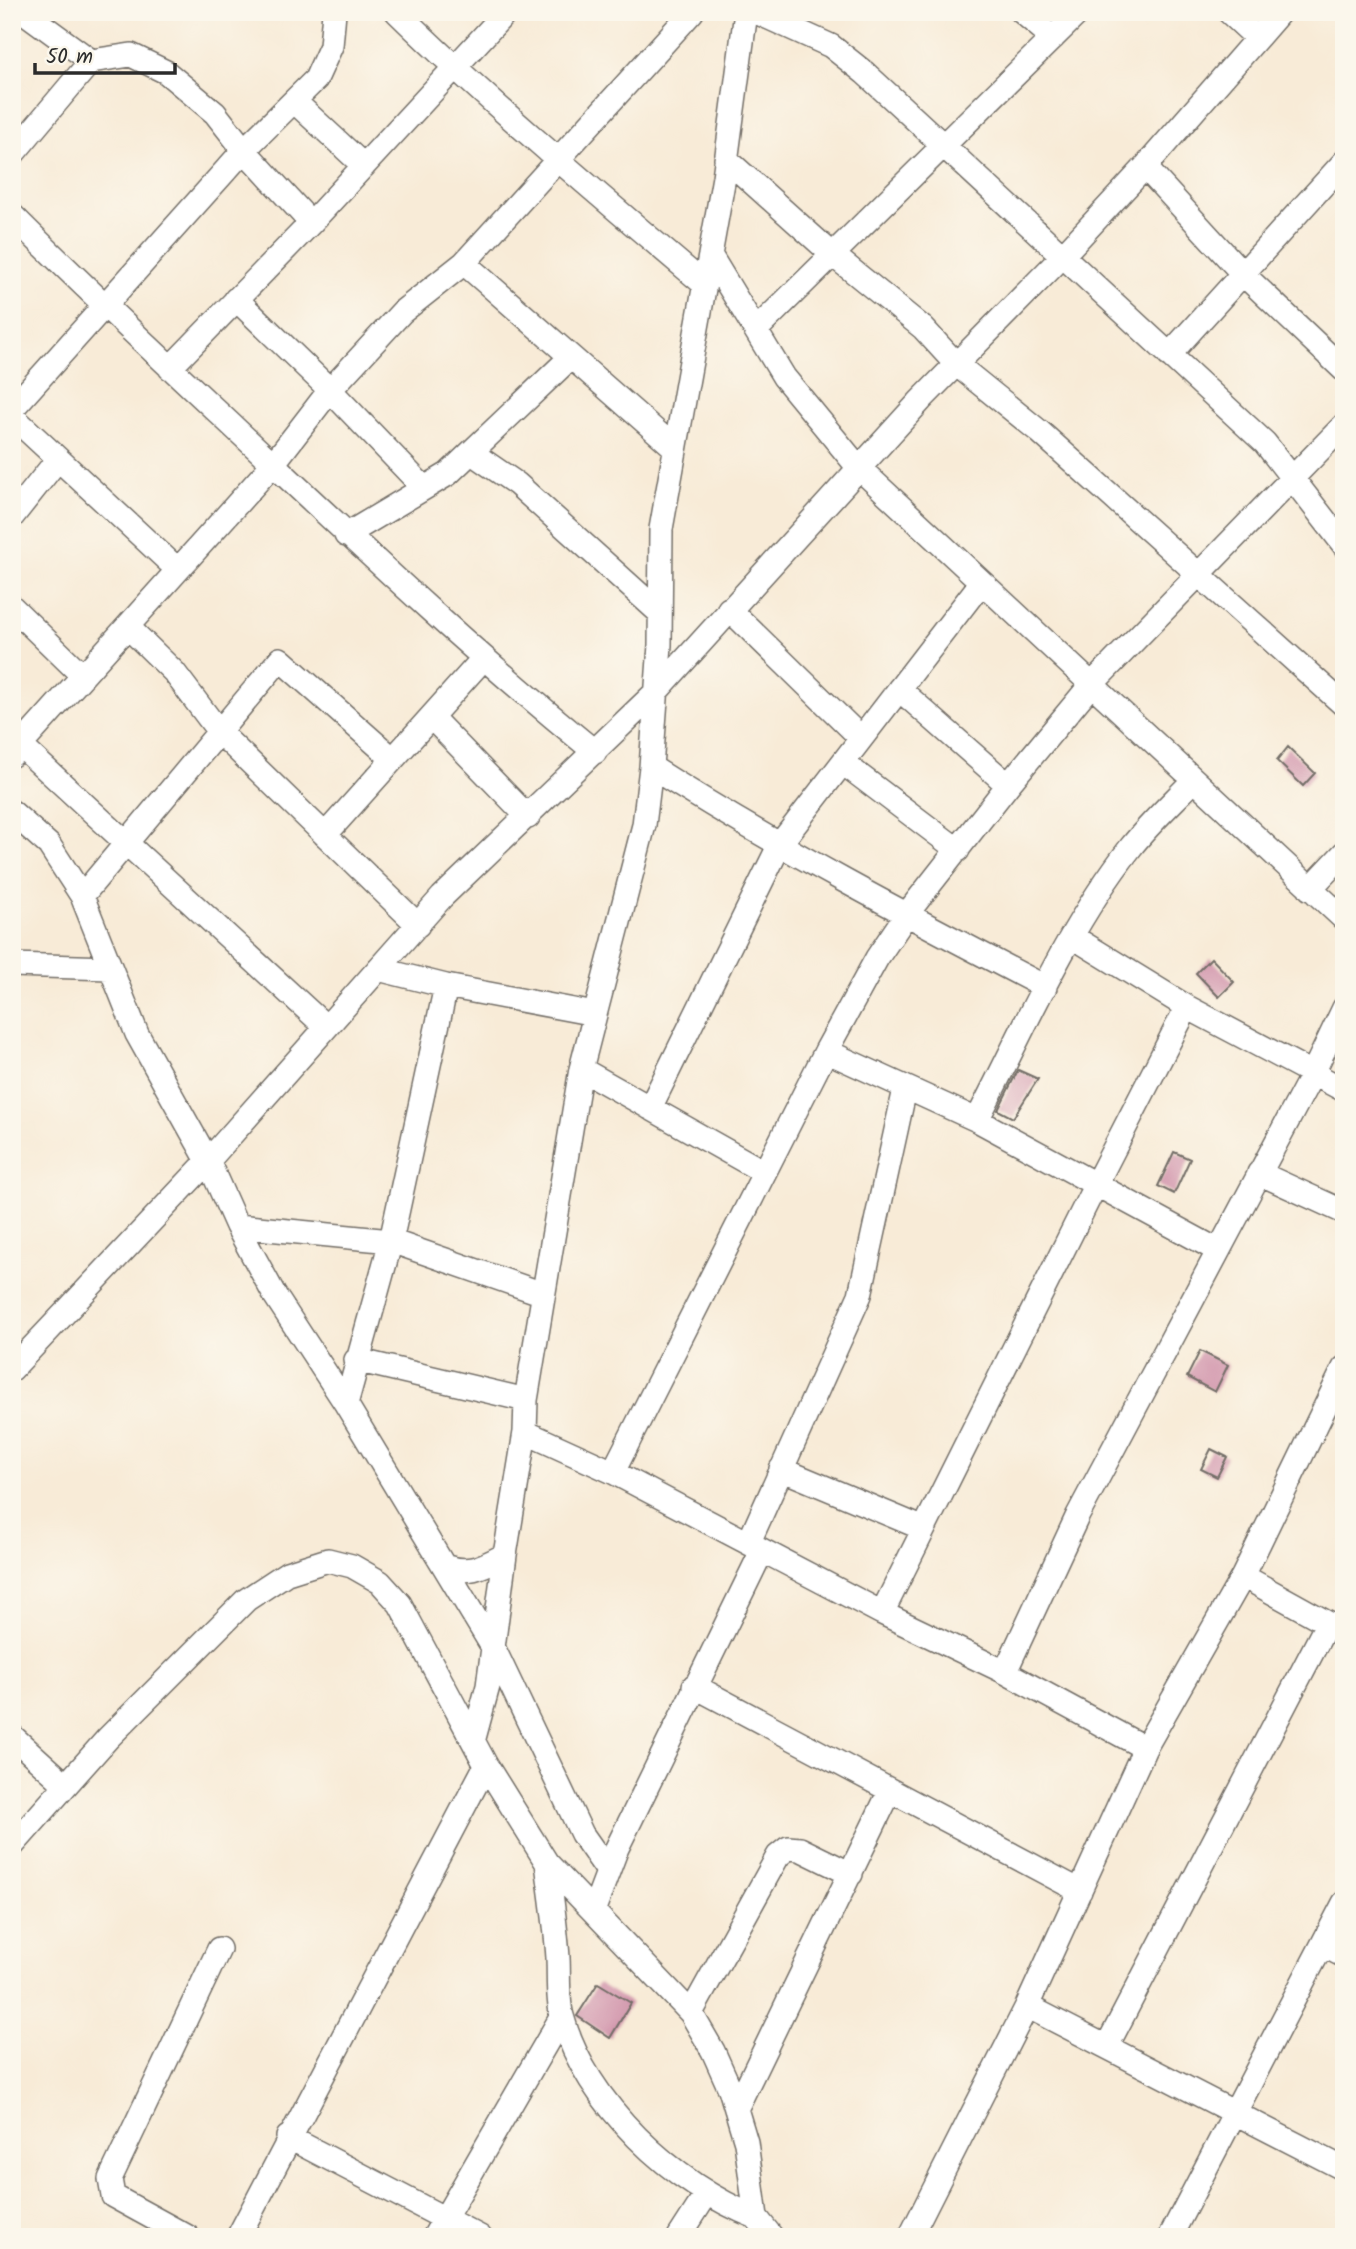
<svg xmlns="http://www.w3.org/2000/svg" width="1356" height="2249" font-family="Kalam,sans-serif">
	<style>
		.building { fill: #d295ac }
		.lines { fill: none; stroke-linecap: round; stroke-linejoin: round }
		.minor-casing { stroke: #736e67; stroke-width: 26 }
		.minor { stroke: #fff; stroke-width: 23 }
	</style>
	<rect width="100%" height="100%" fill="#fbf7ec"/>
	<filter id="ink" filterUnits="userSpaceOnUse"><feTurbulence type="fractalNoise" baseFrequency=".0143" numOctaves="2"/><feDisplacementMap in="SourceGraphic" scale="14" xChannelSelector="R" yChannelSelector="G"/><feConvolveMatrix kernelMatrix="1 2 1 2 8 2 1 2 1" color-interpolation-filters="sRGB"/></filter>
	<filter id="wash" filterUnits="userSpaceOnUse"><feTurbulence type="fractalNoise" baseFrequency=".00686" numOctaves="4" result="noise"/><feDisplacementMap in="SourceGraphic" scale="28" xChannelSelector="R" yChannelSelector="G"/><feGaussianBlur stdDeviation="1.57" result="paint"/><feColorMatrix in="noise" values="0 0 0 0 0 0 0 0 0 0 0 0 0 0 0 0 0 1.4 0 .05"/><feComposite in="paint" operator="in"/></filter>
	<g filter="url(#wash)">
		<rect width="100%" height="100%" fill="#f8ebd7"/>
		<g id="blocks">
			<!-- building -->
			<path class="building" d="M1288,747L1315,773L1303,786L1277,761Z
				M1211,958L1234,982L1219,997L1196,973Z
				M1018,1070L1038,1079L1013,1118L998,1110Z
				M1174,1152L1190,1159L1174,1194L1158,1186Z
				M1200,1351L1228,1365L1215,1392L1187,1377Z
				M1211,1449L1227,1457L1217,1477L1201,1469Z
				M598,1983L631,2003L610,2038L577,2016Z"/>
		</g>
	</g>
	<g filter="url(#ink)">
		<use href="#blocks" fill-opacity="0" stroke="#736e67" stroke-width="2"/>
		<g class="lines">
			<!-- minor casing -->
			<g class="minor-casing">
				<path id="minor" d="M24,12L91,61L131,55L166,72L215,113L244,150L311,223
					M397,12C495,108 600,196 704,284
					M756,12L831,46L865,73L1265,443L1344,545
					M1022,12L1053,38
					M1229,12L1257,38
					M294,101L364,166
					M12,155L91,61
					M726,159L833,255L923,328L956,364L1040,432L1344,705
					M1145,167L1243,274L1344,370
					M12,215C97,300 185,381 272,463C378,563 482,660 595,752
					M710,255L784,377L858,467L1344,919
					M464,263L675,448
					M236,299L330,390L424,488
					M756,330L1079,12
					M1169,355L1344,162
					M170,368L311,223L506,12
					M12,409L244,150L316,79L331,46L334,12
					M12,416L178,570
					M472,453L517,484L660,613
					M12,517L58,459
					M346,535L448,474L571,357
					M12,607L83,676
					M729,609L861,738
					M128,627L174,672L220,733L418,925
					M899,689L1008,785
					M431,717L528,817
					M21,746L326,1027
					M12,755L273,464L330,390L402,312L464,263L692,12
					M843,763L958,850
					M651,767C778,848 912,918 1045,987
					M12,812L49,845L82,896L137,1034L208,1161L237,1226L274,1294L346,1404
					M325,835L482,660
					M1310,889L1344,853
					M82,896L280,659L393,759
					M1073,937L1187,1007L1344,1090
					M12,965L110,968
					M378,969L446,986L595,1014
					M446,986L391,1241L346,1404L494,1649L582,1834L608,1871
					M826,1051L977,1120L1217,1250
					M581,1069L764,1172
					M650,1108L780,844L981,583
					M977,1120C1024,1029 1067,928 1131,847C1150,823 1173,802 1193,781
					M1259,1173L1344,1212
					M237,1226L391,1241L543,1294
					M356,1360L526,1400
					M12,1369L208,1161L442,897L655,693L921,400L1052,267L1145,167L1280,12
					M525,1432L613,1472L882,1613L1005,1672L1145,1748
					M781,1469L922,1528
					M613,1472L826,1051L877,958L906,915L1008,785L1090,686L1344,425
					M749,1542L860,1295L905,1089
					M444,1566C469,1575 482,1567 505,1555
					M1243,1576L1344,1632
					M882,1613L1096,1184L1187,1007
					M1005,1672L1078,1515L1312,1075L1344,1008
					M694,1686L1080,1891
					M12,1736L66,1785
					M474,1738L488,1686L505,1555L525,1432L526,1400L581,1069L644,825L651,767L660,645L661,529L724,177L746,12
					M12,1846L108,1738L246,1600L287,1573L328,1560L352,1566L380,1582L400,1604L486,1765L547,1863L691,2013L713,2051L730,2089L746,2142L756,2217L772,2237
					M547,1863C551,1894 556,1926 558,1958C559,1977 557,1999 562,2016C585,2103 675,2186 756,2217
					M594,1909L617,1848L762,1551
					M1323,1945L1344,1956
					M1027,2006L1344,2169
					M691,2013L778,1856L788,1848L800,1849L851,1874
					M1107,2046L1327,1624
					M736,2109L890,1791
					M288,2137L480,2237
					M188,2237L113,2196L110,2179L219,1949
					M238,2237L486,1765
					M434,2237L562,2016
					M679,2237L706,2195
					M910,2237L1027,2006L1145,1748L1243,1576L1344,1368
					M1170,2237L1344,1903"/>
			</g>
			<!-- minor -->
			<use href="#minor" class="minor"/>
		</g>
	</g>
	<!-- margin -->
	<rect width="1356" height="2249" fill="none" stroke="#fbf7ec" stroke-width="42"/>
	<!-- scale -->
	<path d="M35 63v10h140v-10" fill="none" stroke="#2b2b2b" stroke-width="3.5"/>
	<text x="46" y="63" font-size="21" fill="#2b2b2b" stroke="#fbf7ec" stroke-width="5" paint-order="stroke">50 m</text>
</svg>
